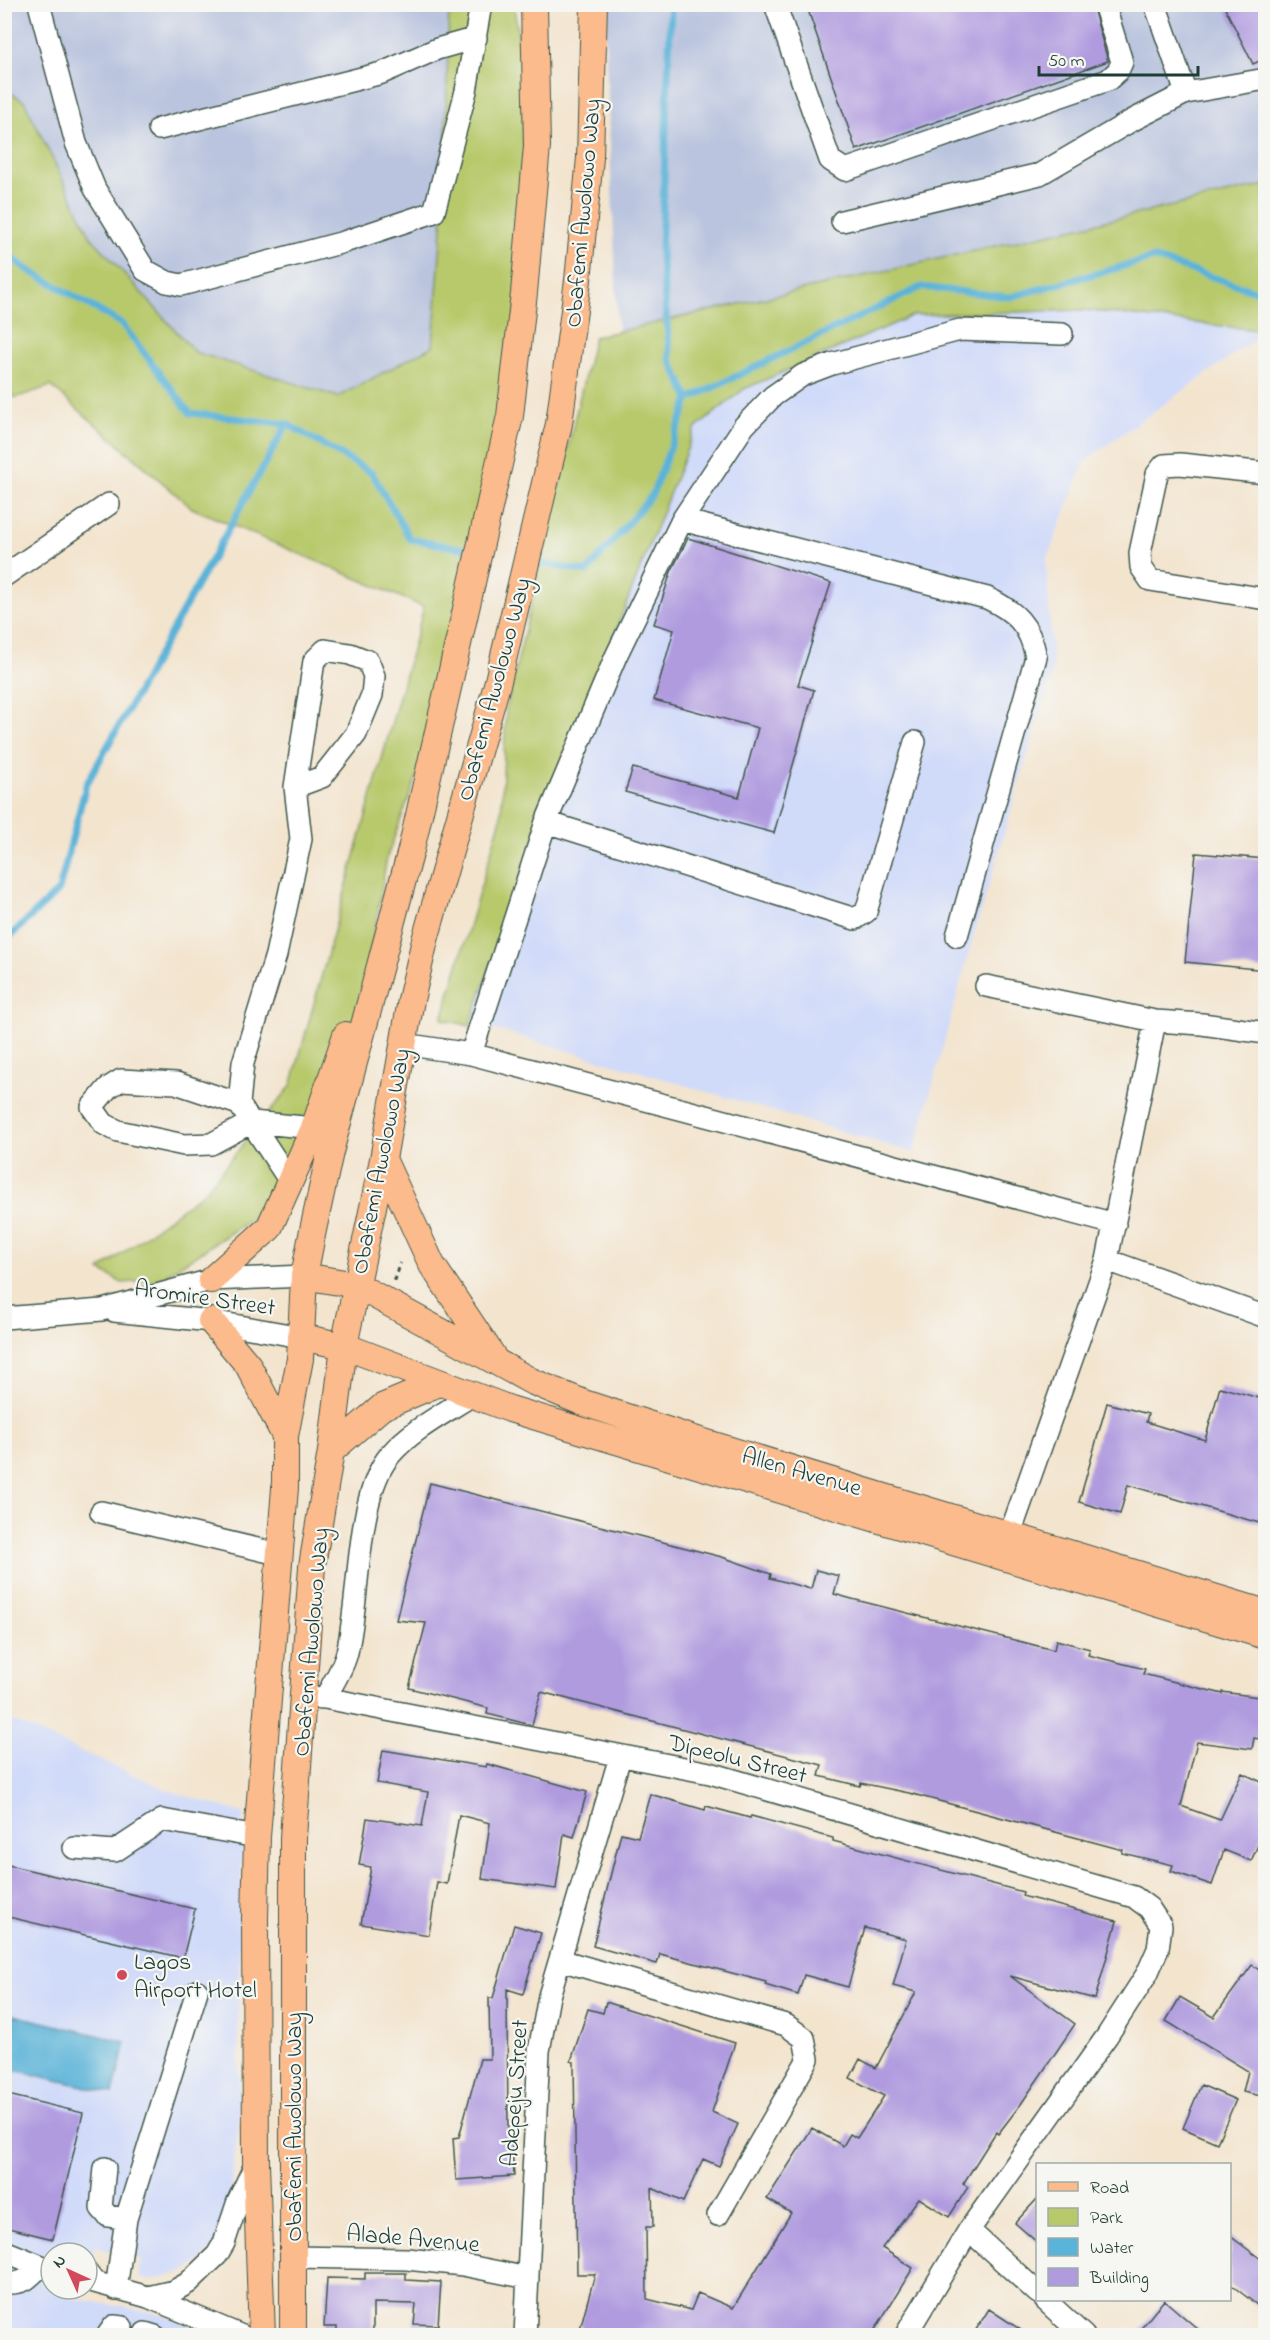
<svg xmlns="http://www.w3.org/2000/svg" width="1270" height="2340" font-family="'Indie Flower',sans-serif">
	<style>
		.built { fill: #d0daf9 }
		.industrial { fill: #bac4de }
		.green { fill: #b8c96c; stroke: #6c8350; stroke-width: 1.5 }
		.water { fill: #5ab3d8; stroke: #3c7886; stroke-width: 1.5 }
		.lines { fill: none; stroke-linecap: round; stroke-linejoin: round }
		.stream { stroke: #5ab3d8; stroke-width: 7 }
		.building { fill: #b09bdf }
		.minor-casing { stroke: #3f564b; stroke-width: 24 }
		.major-casing { stroke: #3f564b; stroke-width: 28 }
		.path { stroke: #3f564b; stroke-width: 4; stroke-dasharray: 4.5 4.5; stroke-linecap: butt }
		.minor { stroke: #fff; stroke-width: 21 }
		.major { stroke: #fbbb8c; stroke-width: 26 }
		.poi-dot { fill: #d1495b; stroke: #f6f6f2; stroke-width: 2 }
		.labels { text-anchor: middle; stroke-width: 4.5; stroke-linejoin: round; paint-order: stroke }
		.street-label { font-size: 24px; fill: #1f3d34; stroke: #f6f6f2 }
		.poi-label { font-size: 24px; fill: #1f3d34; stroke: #f6f6f2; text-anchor: start }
	</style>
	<rect width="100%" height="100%" fill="#f6f6f2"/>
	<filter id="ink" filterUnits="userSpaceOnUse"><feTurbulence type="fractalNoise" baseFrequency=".0167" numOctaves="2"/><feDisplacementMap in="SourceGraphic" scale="12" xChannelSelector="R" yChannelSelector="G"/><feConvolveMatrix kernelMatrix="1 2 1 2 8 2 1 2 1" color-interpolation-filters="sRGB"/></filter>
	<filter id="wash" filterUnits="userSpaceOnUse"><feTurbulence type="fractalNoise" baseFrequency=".008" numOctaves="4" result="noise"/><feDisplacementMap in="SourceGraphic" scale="24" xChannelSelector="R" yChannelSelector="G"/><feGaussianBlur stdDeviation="1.35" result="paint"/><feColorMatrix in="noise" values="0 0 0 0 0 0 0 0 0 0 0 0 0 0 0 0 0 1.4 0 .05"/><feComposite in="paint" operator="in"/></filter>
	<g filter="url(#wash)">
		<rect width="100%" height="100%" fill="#f3e4ce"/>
		<!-- built -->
		<path class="built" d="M1083,310L1265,332L1085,461L1046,561L1053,669L967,959L914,1153L505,1032L470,1026L532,844L695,429L744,389L914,315Z
			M4,1717L170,1791L243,1813L238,2028L240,2117L227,2215L213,2250L187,2271L150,2281L139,2277L141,2259L94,2247L93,2260L87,2261V2253H51V2289H72L71,2298L153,2312L214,2335H5Z"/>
		<!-- industrial -->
		<path class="industrial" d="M4,5H449L444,201L433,347L338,397L195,352L91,237L24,101L5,89Z
			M604,5H1265V185L618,332Z"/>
		<!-- green -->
		<path class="green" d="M449,5H514L521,58L527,242L500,416L418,773L387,857L371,952L365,1008L319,1117L252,1219L158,1280L122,1283L100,1270L204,1192L291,1086L424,607L192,508L51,386L15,398L5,386L4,89L24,101L91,237L195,352L338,397L433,346L444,201Z
			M1265,185V331L1083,310L914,315L744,389L695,429L532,844L470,1026L442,1019L501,818L506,710L594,337Z"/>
		<!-- water -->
		<path class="water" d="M5,2013L126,2042L113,2093L5,2068Z"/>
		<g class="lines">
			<!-- stream -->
			<path class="stream" d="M671,4L661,253L670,359L689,399
				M4,251L25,268L122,324L190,413L287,424L372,473L410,539L475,551
				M540,563L587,572L652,495L689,399L921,287L1010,297L1154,258L1258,292L1266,290
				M4,942L59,890L86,785L287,424"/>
		</g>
		<g id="blocks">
			<!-- building -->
			<path class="building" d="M806,4H1092L1108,61L856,150Z
				M1223,4H1266V58L1253,64Z
				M688,538L831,583L798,685L814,690L774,833L625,792L633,768L739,797L758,728L654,700L674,630L654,624L671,572Z
				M1196,853L1266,859V970L1185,962Z
				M1220,1387L1266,1400V1525L1128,1485L1120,1514L1079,1502L1107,1403L1148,1414L1146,1422L1205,1440Z
				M430,1483L722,1557L771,1574L770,1578L811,1589L816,1570L839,1576L834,1594L852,1599L1054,1650L1056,1640L1090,1649L1088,1655L1145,1669L1143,1674L1223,1694V1692L1266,1698V1740L1254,1738L1252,1749L1197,1742L1181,1806L1220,1820L1242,1773L1266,1784V1827L1251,1861L1224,1850L1212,1885L1171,1871L1173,1865L1122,1853L1123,1850L909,1793L861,1783L860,1786L819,1776L822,1765L541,1692L532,1725L487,1714L488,1708L409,1688L426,1623L396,1620Z
				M383,1750L486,1767L487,1764L587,1792L574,1837L564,1834L556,1889L482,1879L490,1823L459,1815L447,1884L437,1882L429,1935L361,1924L371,1867L359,1865L367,1818L422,1826L428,1792L377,1783Z
				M650,1794L705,1810L706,1806L750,1818L751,1816L833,1838V1841L1023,1892L1022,1896L1117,1921L1095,1999L1010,1976L1075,2024L1021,2104L998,2134L996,2132L963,2184L968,2187L949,2217L919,2198L882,2248L913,2268L871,2336H578L595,2274H577L574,2062L571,2061L588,2009L603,2013L606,2002L735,2043L712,2112L738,2124L719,2166L703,2159L683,2202L652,2188L653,2227H646L647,2299L691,2310L698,2293L733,2308L791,2213L767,2199L812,2128L843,2146L850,2134L857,2138L884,2096L850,2078L860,2059L876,2068L916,1992L893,1986L906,1939L865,1928L848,1987L804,1975L798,1995L765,1985L766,1982L660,1954L657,1964L593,1946L621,1833L638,1837Z
				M4,1864L195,1909L183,1958L4,1916Z
				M514,1925L541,1933L523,1994L507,1989L508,2134H511L514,2176L456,2180L453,2138L459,2137L480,2059H490L489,1998H493Z
				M1252,1965L1266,1975V2097L1243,2092L1248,2071L1166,2021L1180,1997L1214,2017Z
				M1201,2085L1236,2100L1217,2143L1183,2128Z
				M4,2094L83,2113L53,2239L4,2227Z
				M1038,2198V2243L1015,2223Z
				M1230,2236L1266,2263V2312L1230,2284Z
				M365,2273H406V2280L441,2282L438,2325L414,2324L416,2304L373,2303V2333L337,2332V2327H324L327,2278L365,2279Z
				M1164,2300L1206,2336H1135Z
				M989,2309L1030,2336H972Z"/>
		</g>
	</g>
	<g filter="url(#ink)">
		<use href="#blocks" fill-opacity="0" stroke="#3f564b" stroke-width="1.5"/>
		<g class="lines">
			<!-- minor casing -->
			<g class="minor-casing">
				<path id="minor" d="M39,4L76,143L95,189L145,270L167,282L181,285L344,242L434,212L466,91L481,4
					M775,4L830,160L845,170L1108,80L1118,71L1122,62L1104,4
					M1155,4L1186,93L1266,79
					M159,129L382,73L437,49L476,38
					M842,221L1040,174L1131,121L1186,93
					M1266,473L1180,464L1164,465L1157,474L1140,553L1141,567L1150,580L1266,599
					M682,520L744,426L773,396L803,375L832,364L960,330L1062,334
					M4,576L109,504
					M546,822L855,919L866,912L915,742
					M986,986L1155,1021L1202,1024L1266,1033
					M403,1044L471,1054L1115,1224
					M471,1054L546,822L616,656L682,520L987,598C1015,611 1030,625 1036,657L957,936
					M239,1104L176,1083L121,1080L108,1088L92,1107L104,1124L118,1131L184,1145L211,1144L252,1122L314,1128
					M291,1183L239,1104L243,1063L276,955L301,839L295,787L314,661L325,650L350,654L368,661L374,676L372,695L356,734L322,777L295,787
					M1107,1260L1266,1317
					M114,1311L211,1321L301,1337
					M4,1318L102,1310L211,1280L304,1276
					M101,1512L278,1554
					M1010,1534L1107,1260L1155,1021
					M304,1697L325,1698L710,1773L1134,1897L1149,1908L1161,1926L1158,1949L1147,1974L1107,2036L969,2230L905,2336
					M325,1698C332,1685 342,1670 346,1656C361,1603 354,1498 390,1455C411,1430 445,1413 472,1395
					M74,1848L115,1851L162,1820L257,1837
					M560,1960L786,2025L804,2038L808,2059L718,2215
					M105,2168L101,2208L108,2216L126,2219
					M969,2230L1038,2293
					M4,2251L51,2270
					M293,2257L407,2259L463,2265L528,2278
					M87,2273L94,2282L148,2297L242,2336
					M4,2283C23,2284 28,2280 40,2266
					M116,2289L126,2219L197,1991
					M148,2297L174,2291L188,2283L217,2255L224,2243L238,2201L256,2163
					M1045,2300L1084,2336
					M145,2333L155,2336
					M107,2336L114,2326L122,2327
					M525,2336L539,2051L549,1996L620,1757"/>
			</g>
			<!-- major casing -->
			<g class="major-casing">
				<path id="major" d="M383,1159L432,1265L492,1355
					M304,1276L356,1285L531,1381L584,1403L691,1438L1266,1613
					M211,1280L269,1228L314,1128L346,1035
					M211,1321L248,1365L285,1436
					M301,1337L344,1346L510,1409L1266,1636
					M331,1451L382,1407L439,1383
					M262,2336L256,2163L255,1918L257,1837L285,1488V1436L300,1359L304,1276L313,1230L330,1152L411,850L510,416L524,293L537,146L534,4
					M293,2336V1838L312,1566L331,1451L344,1346L383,1159L411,1000L425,940L498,681L559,424L578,280L590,158L594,4"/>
			</g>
			<!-- path -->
			<path class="path" d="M393,1278L395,1279L400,1263"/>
			<!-- minor -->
			<use href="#minor" class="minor"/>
			<!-- major -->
			<use href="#major" class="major"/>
		</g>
	</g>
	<!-- markers -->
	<circle class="poi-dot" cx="122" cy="1975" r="6"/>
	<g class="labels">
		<!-- street labels -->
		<g class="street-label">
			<text transform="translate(582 213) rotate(-85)" y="8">Obafemi Awolowo Way</text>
			<text transform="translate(493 689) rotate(-75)" y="8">Obafemi Awolowo Way</text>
			<text transform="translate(380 1161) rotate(-79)" y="8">Obafemi Awolowo Way</text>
			<text transform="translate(205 1297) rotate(8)" y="8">Aromire Street</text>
			<text transform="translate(802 1471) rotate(16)" y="8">Allen Avenue</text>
			<text transform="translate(310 1642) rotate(-85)" y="8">Obafemi Awolowo Way</text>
			<text transform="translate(738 1758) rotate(14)" y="8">Dipeolu Street</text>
			<text transform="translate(514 2093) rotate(-86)" y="8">Adepeju Street</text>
			<text transform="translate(293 2127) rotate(-90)" y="8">Obafemi Awolowo Way</text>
			<text transform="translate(413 2238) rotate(5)" y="8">Alade Avenue</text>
		</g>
		<!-- poi labels -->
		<g class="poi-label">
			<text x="134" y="1969">Lagos<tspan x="134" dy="28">Airport Hotel</tspan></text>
		</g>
	</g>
	<!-- margin -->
	<rect width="1270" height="2340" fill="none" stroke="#f6f6f2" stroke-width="24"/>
	<!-- legend -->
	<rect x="1036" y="2163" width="195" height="138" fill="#f6f6f2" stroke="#a0aca6" stroke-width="1.5"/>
	<rect x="1048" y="2182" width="30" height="9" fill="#fbbb8c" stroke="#a0aca6" stroke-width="1.5"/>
	<text x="1090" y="2193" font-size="18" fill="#1f3d34">Road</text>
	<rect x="1048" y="2208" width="30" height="18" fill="#b8c96c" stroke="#a0aca6" stroke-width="1.5"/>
	<text x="1090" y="2223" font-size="18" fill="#1f3d34">Park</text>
	<rect x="1048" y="2238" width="30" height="18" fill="#5ab3d8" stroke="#a0aca6" stroke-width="1.5"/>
	<text x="1090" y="2253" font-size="18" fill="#1f3d34">Water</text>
	<rect x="1048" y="2268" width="30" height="18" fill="#b09bdf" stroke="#a0aca6" stroke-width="1.5"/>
	<text x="1090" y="2283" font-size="18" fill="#1f3d34">Building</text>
	<!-- north arrow -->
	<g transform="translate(69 2271) rotate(315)"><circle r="28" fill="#f6f6f2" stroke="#a0aca6" stroke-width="1.5"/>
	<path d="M0-4.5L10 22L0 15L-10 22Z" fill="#d1495b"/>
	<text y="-9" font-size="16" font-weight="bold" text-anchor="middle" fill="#1f3d34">N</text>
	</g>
	<!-- scale -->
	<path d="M1039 66v9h159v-9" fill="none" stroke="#1f3d34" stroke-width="3"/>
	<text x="1048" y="66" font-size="18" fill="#1f3d34" stroke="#f6f6f2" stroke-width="4.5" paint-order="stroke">50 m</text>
</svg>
